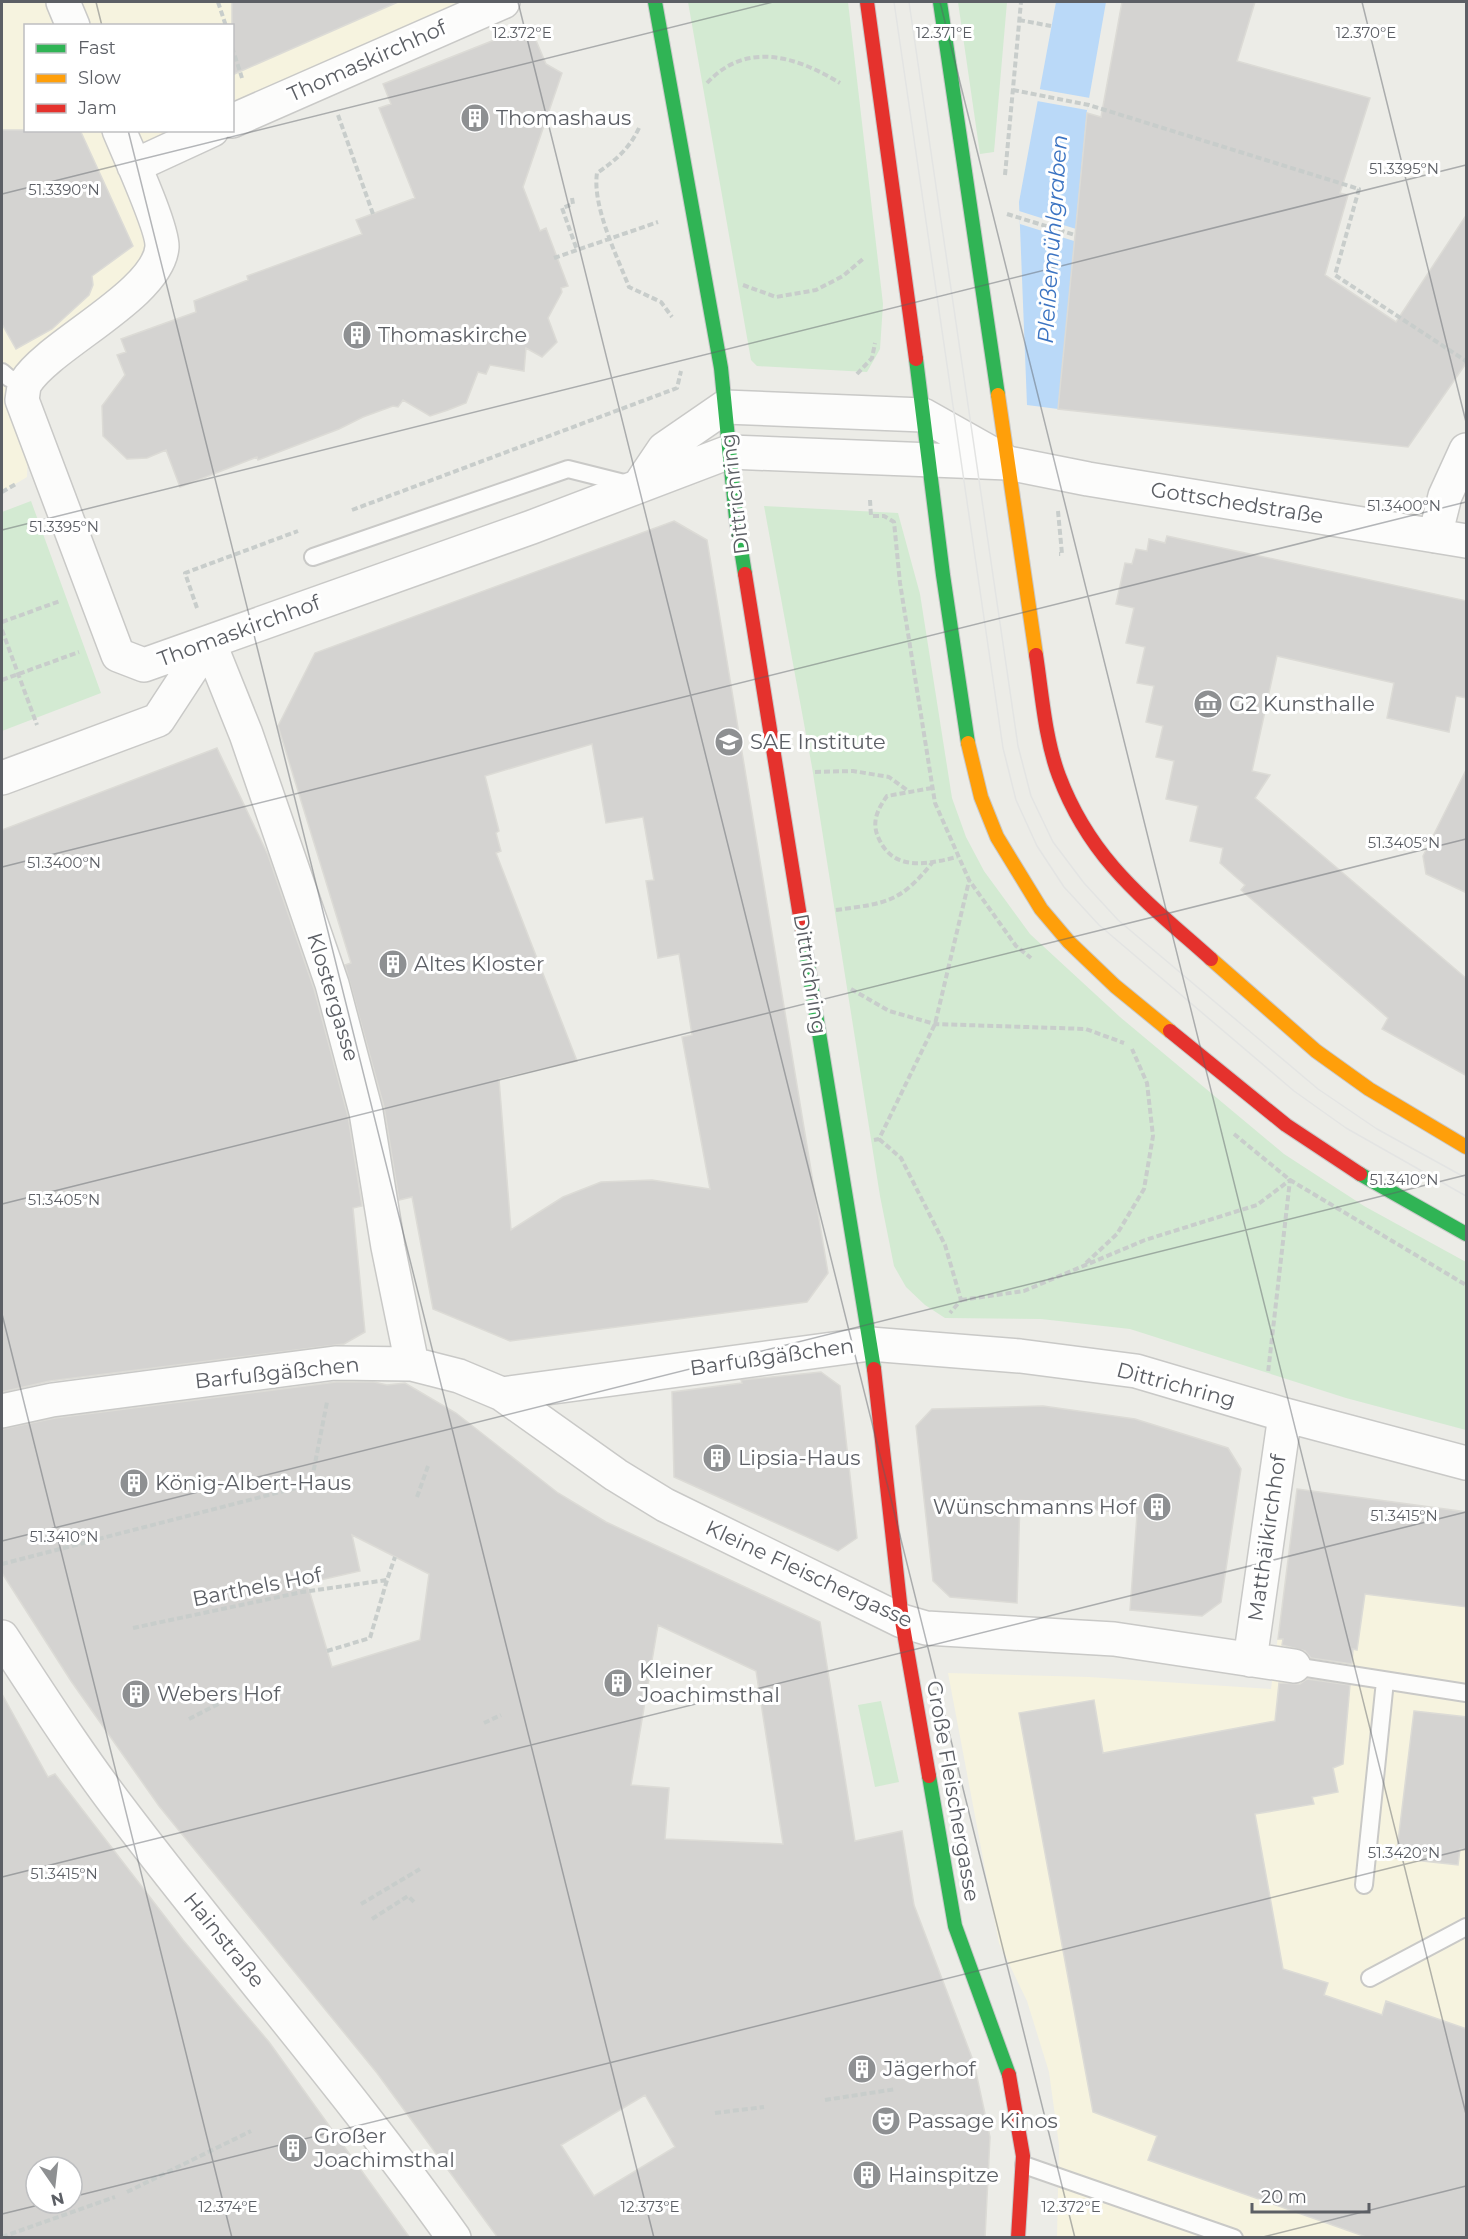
<svg xmlns="http://www.w3.org/2000/svg" width="1468" height="2239" font-family="Montserrat,sans-serif">
	<style>
		.commercial { fill: #f6f3df }
		.green { fill: #d3ead2 }
		.water { fill: #bad9f8 }
		.pier { fill: #ecece7 }
		.building { fill: #d4d3d1; stroke: #dcdbd6; stroke-width: 1.5; fill-rule: evenodd }
		.lines { fill: none; stroke-linecap: round; stroke-linejoin: round }
		.lane-casing { stroke: #c9c9c7; stroke-width: 20 }
		.street-casing { stroke: #c9c9c7; stroke-width: 36 }
		.fast-casing { stroke: #c9c9c9; stroke-width: 16 }
		.slow-casing { stroke: #c9c9c9; stroke-width: 16 }
		.jam-casing { stroke: #c9c9c9; stroke-width: 16 }
		.path { stroke: #c8cdcb; stroke-width: 4; stroke-dasharray: 6 3; stroke-linecap: butt }
		.lane { stroke: #fcfcfb; stroke-width: 16 }
		.street { stroke: #fcfcfb; stroke-width: 33 }
		.fast { stroke: #30b455; stroke-width: 14 }
		.slow { stroke: #ff9f0a; stroke-width: 14 }
		.jam { stroke: #e5322d; stroke-width: 14 }
		.tram { stroke: #e3e4e3; stroke-width: 1.5 }
		.ticks { fill: none; stroke: #5c5f65; stroke-width: 1.5; stroke-opacity: 0.45 }
		.labels { text-anchor: middle; stroke-width: 6; stroke-linejoin: round; paint-order: stroke }
		.street-label { font-size: 21px; fill: #5c5f65; stroke: #fff }
		.poi-label { font-size: 21px; fill: #5c5f65; stroke: #fff; text-anchor: start }
		.water-label { font-size: 22px; font-style: italic; fill: #3c74c2; stroke: #fff }
		.ticks-label { font-size: 15px; text-anchor: middle; fill: #5c5f65; stroke: #fff; stroke-width: 6; stroke-linejoin: round; paint-order: stroke }
	</style>
	<rect width="100%" height="100%" fill="#ecece7"/>
	<!-- commercial -->
	<path class="commercial" d="M2,2H504L233,121L232,26H26V130L212,131L134,166L162,247L45,363L29,420L27,477L2,492Z
		M1297,1489L1466,1512V2237H1057L1059,2145L1049,2072L1027,2001L999,1943L948,1673L1089,1677L1271,1689Z"/>
	<!-- green -->
	<path class="green" d="M688,2H848L883,304L880,349L867,372L757,366L751,360Z
		M958,2H1007L994,152L980,154Z
		M31,501L101,693L2,731V512Z
		M764,506L898,513L920,594L952,798L966,837L984,871L1030,934L1120,1017L1284,1154L1364,1206L1466,1262V1430L1346,1398L1130,1329L1041,1319L945,1318L925,1305L906,1287L894,1266L880,1196L812,767Z
		M881,1701L899,1782L875,1787L858,1705Z"/>
	<!-- water -->
	<path class="water" d="M1056,2H1106L1087,110L1058,409L1027,405L1019,202Z"/>
	<!-- pier -->
	<path class="pier" d="M1039,89L1090,98L1087,110L1037,101Z
		M1019,211L1076,229L1074,241L1020,224Z"/>
	<!-- building -->
	<path class="building" d="M232,2H398L232,75Z
		M1122,2H1255L1237,61L1370,98L1340,193L1348,195L1325,275L1396,322L1467,214V362L1408,447L1058,409L1087,113L1101,117Z
		M530,26L546,64L562,73L523,187L540,231L546,228L568,286L561,288L562,292L548,318L557,342L542,357L526,348L524,371L490,365L486,374L478,372L466,403L448,410L430,416L403,400L398,407L393,406L363,417L339,429L258,460L257,457L180,487L166,450L147,458L127,459L103,436L102,406L125,375L117,355L126,352L121,339L196,312L194,301L248,280L247,276L362,234L356,220L415,198L379,108L391,104L383,84Z
		M2,130H80L133,246L92,276L93,285L89,295L52,329L16,349L2,324Z
		M674,521L707,540L828,1273L807,1302L510,1341L433,1309L412,1197L399,1200L384,1107L345,965L351,963L278,726L315,653ZM592,744L606,823L643,817L654,880L646,881L658,958L679,954L692,1035L682,1037L710,1189L652,1180L601,1182L563,1197L511,1230L499,1079L577,1061L496,853L501,851L496,833L499,831L485,776Z
		M1167,536L1467,601V698L1456,696L1449,732L1387,718L1394,683L1277,656L1252,771L1270,775L1255,798L1467,979V1076L1382,1029L1388,1018L1241,890L1245,885L1220,863L1223,848L1190,841L1198,806L1166,799L1174,761L1156,757L1163,726L1146,722L1154,686L1137,683L1145,647L1126,643L1134,608L1116,604L1125,563L1132,564L1136,549L1147,551L1149,539L1165,543Z
		M217,748L268,855L314,989L348,1116L362,1206L353,1208L365,1332L344,1344L50,1381L2,1392V830Z
		M1467,768V893L1426,874L1423,856Z
		M821,1372L840,1386L857,1538L838,1551L674,1477L672,1392L742,1383L741,1380Z
		M336,1382H374L387,1385L405,1383L456,1413L558,1493L606,1522L820,1622L855,1841L902,1831L914,1905L974,2063L990,2137L985,2238H498L377,2073L159,1806L71,1681L2,1573V1429L55,1418ZM352,1535L429,1574L420,1640L332,1667L307,1583L360,1571ZM658,1625L756,1671L783,1844L665,1839L669,1788L631,1785ZM645,2095L675,2147L594,2196L561,2145Z
		M1043,1406L1135,1419L1228,1448L1241,1469L1221,1602L1202,1616L1130,1610L1137,1515L1020,1500L1017,1603L950,1597L933,1581L916,1426L932,1409Z
		M1297,1489L1467,1512V1607L1365,1594L1357,1650L1353,1649L1352,1664L1311,1658L1305,1651L1282,1645L1283,1639H1278Z
		M1307,1679L1350,1685L1343,1764L1333,1768L1338,1792L1312,1797L1314,1804L1255,1814L1283,1969L1328,1983L1324,1995L1382,2015L1386,2001L1467,2029V2238H1369L1148,2160L1157,2136L1093,2112L1019,1713L1094,1700L1103,1753L1275,1721L1279,1683L1300,1684Z
		M2,1694L48,1777L55,1774L183,1940L269,2042L410,2238H2ZM36,2167H72V2203H36Z
		M1414,1711L1467,1717V1850L1460,1849L1458,1865L1396,1858Z"/>
	<g class="lines">
		<!-- lane casing -->
		<g class="lane-casing">
			<path id="lane" d="M2,372L9,378L25,383
				M313,557L568,469L632,485
				M1294,1666L1466,1693
				M1364,1885L1385,1681
				M1370,1978L1466,1927
				M1024,2165L1234,2238"/>
		</g>
		<!-- street casing -->
		<g class="street-casing">
			<path id="street" d="M63,2L73,26
				M232,121L503,2
				M119,130C128,152 163,228 162,247C158,295 50,344 26,382C23,387 23,395 22,400L118,655L144,665L532,527L729,452L1008,463L1088,479L1466,541
				M134,166L212,130
				M639,486L664,449L725,407L923,415L1003,460
				M1435,536L1445,496L1466,450
				M209,642L246,734L332,984L366,1112L388,1247L412,1364
				M2,778L158,720L209,642
				M502,1394L616,1475L665,1505L902,1621L926,1628L1114,1639L1294,1666
				M2,1411L52,1400L335,1363L412,1364L459,1376L502,1394L870,1344L1020,1356L1136,1371L1285,1415L1466,1463
				M2,1637C42,1698 81,1759 125,1816C233,1958 351,2093 454,2238
				M1250,1660L1285,1415"/>
		</g>
		<!-- fast casing -->
		<g class="fast-casing">
			<path id="fast" d="M655,2L721,368L736,518L745,574
				M940,2L998,395
				M916,359L943,575L968,743
				M802,929L874,1369
				M1360,1174L1466,1234
				M929,1776L955,1926L1009,2075"/>
		</g>
		<!-- slow casing -->
		<g class="slow-casing">
			<path id="slow" d="M998,395L1036,655
				M968,743L981,797L997,837L1041,909L1069,942L1115,986L1170,1031
				M1211,959L1316,1051L1369,1089L1466,1147"/>
		</g>
		<!-- jam casing -->
		<g class="jam-casing">
			<path id="jam" d="M867,2L916,359
				M745,574L802,929
				M1036,655C1042,694 1045,739 1059,776C1091,861 1146,901 1211,959
				M1170,1031L1286,1125L1360,1174
				M874,1369L902,1621L929,1776
				M1009,2075L1023,2156L1018,2238"/>
		</g>
		<!-- path -->
		<path class="path" d="M218,2L226,26
			M1019,20L1051,26
			M232,47L242,78
			M707,83C747,40 797,57 840,83
			M1013,90L1089,105L1359,189L1335,275L1466,361
			M338,115L373,214
			M639,128C629,149 616,160 597,173C592,206 617,256 629,287L661,302L672,317
			M1005,175L1021,2
			M572,198L573,204L562,208L577,250
			M1007,214L1075,235
			M554,258L658,222
			M743,285L776,297L816,290L843,276L864,258
			M857,374L872,358L875,343
			M2,492L16,484
			M870,500L871,516H884L894,522L900,583L935,803L969,880L1016,946L1031,958
			M352,510L677,388L681,371
			M1058,511L1062,554H1059
			M197,608L185,573L298,531
			M2,622L60,601
			M2,630L37,725
			M2,680L79,652
			M815,772L853,771L889,777L907,790
			M932,788L887,796C877,810 871,823 879,839C894,872 928,864 957,857
			M836,910C885,903 899,904 932,863
			M851,989L889,1011L935,1024L1086,1029L1124,1043
			M1234,1134L1290,1180L1466,1285
			M879,1139L901,1158L945,1245L961,1300L950,1313
			M874,1140L879,1139L935,1024L969,881
			M1086,1263L1117,1234L1144,1189L1153,1136L1147,1083L1132,1049
			M961,1300L1024,1291L1145,1240L1257,1205L1290,1180L1268,1373
			M417,1497L428,1466
			M2,1564L311,1484L327,1402
			M133,1628L302,1592L387,1580L395,1557
			M327,1651L370,1638L387,1580
			M189,1719L249,1688
			M484,1723L501,1715
			M361,1904L420,1869
			M372,1919L408,1896L415,1903
			M825,2100L896,2089
			M715,2113L764,2107
			M127,2192L251,2131
			M2,2237L115,2197"/>
		<!-- lane -->
		<use href="#lane" class="lane"/>
		<!-- street -->
		<use href="#street" class="street"/>
		<!-- fast -->
		<use href="#fast" class="fast"/>
		<!-- slow -->
		<use href="#slow" class="slow"/>
		<!-- jam -->
		<use href="#jam" class="jam"/>
		<!-- tram -->
		<path class="tram" d="M894,2L1003,748L1016,800L1037,846L1064,887L1099,925L1294,1091L1346,1128L1466,1196
			M909,2L1018,746L1031,796L1053,842L1084,883L1118,920L1318,1089L1377,1129L1466,1178"/>
	</g>
	<!-- ticks -->
	<path class="ticks" d="M96,2L102,26M518,2L1075,2238M940,2L1466,2114M1362,2L1466,422M128,130L654,2238M2,194L773,2M2,530L1466,165M2,867L1466,502M2,1204L1466,839M2,1314L232,2238M2,1541L1466,1175M2,1877L1466,1512M72,2197L1466,1849M2,2214L47,2203M1259,2238L1466,2186"/>
	<!-- icons -->
	<defs>
		<g id="building-disc" transform="scale(1.5)"><circle r="9.5" fill="#8e9092" stroke="#fff"/><path d="M-4-6H4V6H1V3H-1V6H-4ZM-2.5-4.3h1.7v1.8h-1.7ZM.8-4.3h1.7v1.8H.8ZM-2.5-1h1.7V.8h-1.7ZM.8-1h1.7V.8H.8Z" fill="#fff"/></g>
		<g id="museum-disc" transform="scale(1.5)"><circle r="9.5" fill="#8e9092" stroke="#fff"/><path d="M0-6L6-3V-2H-6V-3ZM-5-1h2V3h-2ZM-1-1h2V3h-2ZM3-1h2V3H3ZM-6 4H6V6H-6Z" fill="#fff"/></g>
		<g id="university-disc" transform="scale(1.5)"><circle r="9.5" fill="#8e9092" stroke="#fff"/><path d="M0-5L7-2L0 1L-7-2ZM-4 1L0 2.5L4 1V4Q0 6-4 4Z" fill="#fff"/></g>
		<g id="theatre-disc" transform="scale(1.5)"><circle r="9.5" fill="#8e9092" stroke="#fff"/><path d="M-5-5.5Q0-4 5-5.5V0Q5 5 0 6Q-5 5-5 0ZM-3.3-2.5H-1v1.5H-3.3ZM1-2.5H3.3v1.5H1ZM-2.8 1Q0 5.5 2.8 1Z" fill="#fff"/></g>
	</defs>
	<g fill-rule="evenodd">
		<use href="#building-disc" x="475" y="118"/>
		<use href="#building-disc" x="357" y="335"/>
		<use href="#museum-disc" x="1208" y="704"/>
		<use href="#university-disc" x="729" y="742"/>
		<use href="#building-disc" x="393" y="964"/>
		<use href="#building-disc" x="717" y="1458"/>
		<use href="#building-disc" x="134" y="1483"/>
		<use href="#building-disc" x="1157" y="1507"/>
		<use href="#building-disc" x="618" y="1683"/>
		<use href="#building-disc" x="136" y="1694"/>
		<use href="#building-disc" x="862" y="2069"/>
		<use href="#theatre-disc" x="886" y="2121"/>
		<use href="#building-disc" x="293" y="2148"/>
		<use href="#building-disc" x="867" y="2175"/>
	</g>
	<g class="labels">
		<!-- street labels -->
		<g class="street-label">
			<text transform="translate(367 61) rotate(-24)" y="7">Thomaskirchhof</text>
			<text transform="translate(735 494) rotate(-97)" y="7">Dittrichring</text>
			<text transform="translate(1237 503) rotate(9)" y="7">Gottschedstraße</text>
			<text transform="translate(239 631) rotate(-20)" y="7">Thomaskirchhof</text>
			<text transform="translate(810 974) rotate(81)" y="7">Dittrichring</text>
			<text transform="translate(333 997) rotate(73)" y="7">Klostergasse</text>
			<text transform="translate(772 1357) rotate(-8)" y="7">Barfußgäßchen</text>
			<text transform="translate(277 1373) rotate(-6)" y="7">Barfußgäßchen</text>
			<text transform="translate(1176 1385) rotate(15)" y="7">Dittrichring</text>
			<text transform="translate(1267 1538) rotate(-82)" y="7">Matthäikirchhof</text>
			<text transform="translate(809 1574) rotate(25)" y="7">Kleine Fleischergasse</text>
			<text transform="translate(257 1587) rotate(-11)" y="7">Barthels Hof</text>
			<text transform="translate(953 1791) rotate(80)" y="7">Große Fleischergasse</text>
			<text transform="translate(224 1940) rotate(51)" y="7">Hainstraße</text>
		</g>
		<!-- poi labels -->
		<g class="poi-label">
			<text x="496" y="125">Thomashaus</text>
			<text x="378" y="342">Thomaskirche</text>
			<text x="1229" y="711">G2 Kunsthalle</text>
			<text x="750" y="749">SAE Institute</text>
			<text x="414" y="971">Altes Kloster</text>
			<text x="738" y="1465">Lipsia-Haus</text>
			<text x="155" y="1490">König-Albert-Haus</text>
			<text x="1136" y="1514" text-anchor="end">Wünschmanns Hof</text>
			<text x="639" y="1678">Kleiner<tspan x="639" dy="24">Joachimsthal</tspan></text>
			<text x="157" y="1701">Webers Hof</text>
			<text x="883" y="2076">Jägerhof</text>
			<text x="907" y="2128">Passage Kinos</text>
			<text x="314" y="2143">Großer<tspan x="314" dy="24">Joachimsthal</tspan></text>
			<text x="888" y="2182">Hainspitze</text>
		</g>
		<!-- water labels -->
		<g class="water-label">
			<text transform="translate(1052 239) rotate(-86)" y="8">Pleißemühlgraben</text>
		</g>
	</g>
	<g class="ticks-label">
		<text x="522" y="38">12.372°E</text>
		<text x="944" y="38">12.371°E</text>
		<text x="1366" y="38">12.370°E</text>
		<text x="1404" y="174">51.3395°N</text>
		<text x="64" y="195">51.3390°N</text>
		<text x="1404" y="511">51.3400°N</text>
		<text x="64" y="532">51.3395°N</text>
		<text x="1404" y="848">51.3405°N</text>
		<text x="64" y="868">51.3400°N</text>
		<text x="1404" y="1185">51.3410°N</text>
		<text x="64" y="1205">51.3405°N</text>
		<text x="1404" y="1521">51.3415°N</text>
		<text x="64" y="1542">51.3410°N</text>
		<text x="1404" y="1858">51.3420°N</text>
		<text x="64" y="1879">51.3415°N</text>
		<text x="228" y="2212">12.374°E</text>
		<text x="650" y="2212">12.373°E</text>
		<text x="1071" y="2212">12.372°E</text>
	</g>
	<!-- border -->
	<rect width="1468" height="2239" fill="none" stroke="#5c5f65" stroke-width="6"/>
	<!-- legend -->
	<rect x="24" y="24" width="210" height="108" fill="#ffffff" stroke="#bebfc1" stroke-width="1.5"/>
	<rect x="36" y="44" width="30" height="9" fill="#30b455" stroke="#bebfc1" stroke-width="1.5"/>
	<text x="78" y="54" font-size="18" fill="#5c5f65">Fast</text>
	<rect x="36" y="74" width="30" height="9" fill="#ff9f0a" stroke="#bebfc1" stroke-width="1.5"/>
	<text x="78" y="84" font-size="18" fill="#5c5f65">Slow</text>
	<rect x="36" y="104" width="30" height="9" fill="#e5322d" stroke="#bebfc1" stroke-width="1.5"/>
	<text x="78" y="114" font-size="18" fill="#5c5f65">Jam</text>
	<!-- north arrow -->
	<g transform="translate(54 2185) rotate(166)"><circle r="28" fill="#ffffff" stroke="#bebfc1" stroke-width="1.5"/>
	<path d="M0-4.5L10 22L0 15L-10 22Z" fill="#8e9092"/>
	<text y="-9" font-size="16" font-weight="bold" text-anchor="middle" fill="#5c5f65">N</text>
	</g>
	<!-- scale -->
	<path d="M1252 2203v9h117v-9" fill="none" stroke="#5c5f65" stroke-width="3"/>
	<text x="1261" y="2203" font-size="18" fill="#5c5f65" stroke="#ffffff" stroke-width="4.5" paint-order="stroke">20 m</text>
</svg>
